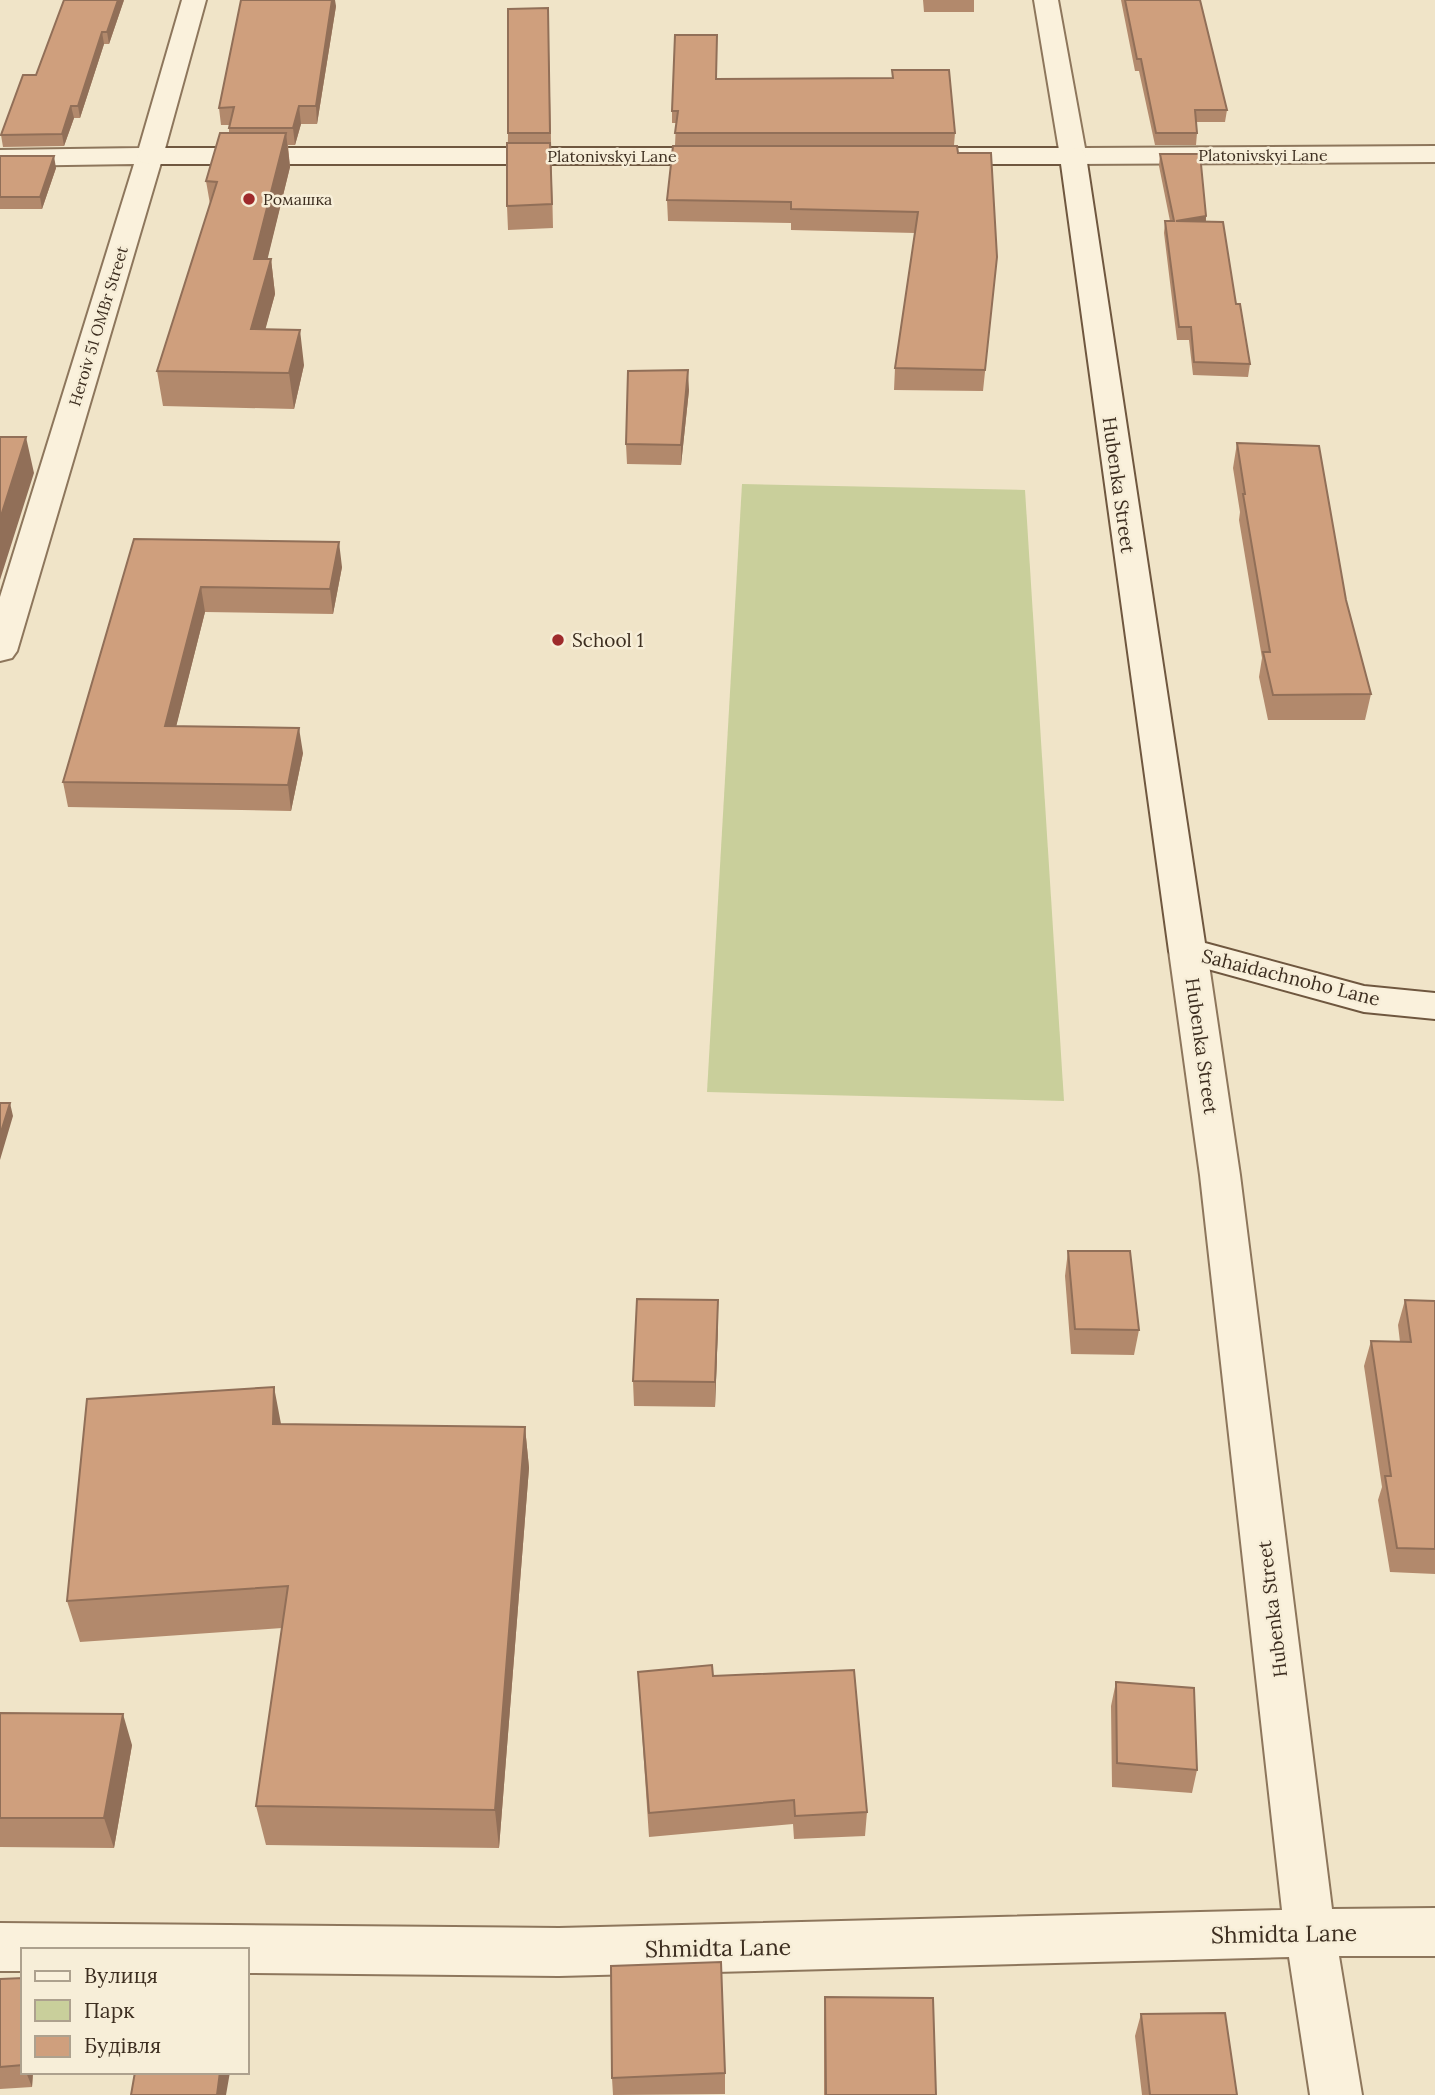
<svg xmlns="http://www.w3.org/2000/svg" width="1435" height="2095" font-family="Lora,serif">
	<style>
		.green { fill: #c9cf9b }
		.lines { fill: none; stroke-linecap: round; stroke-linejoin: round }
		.street-casing { stroke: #8d765c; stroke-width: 4 }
		.secondary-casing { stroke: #6f573f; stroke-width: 4 }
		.street { fill: #faf1dc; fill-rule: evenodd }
		.secondary { fill: #faf1dc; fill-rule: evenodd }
		.wall { fill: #b2896c }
		.shaded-wall { fill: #916f58 }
		.building { fill: #cf9f7d; stroke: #916f58; stroke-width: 2 }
		.poi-dot { fill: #9e2a2b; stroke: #f7eed8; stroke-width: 2.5 }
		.labels { text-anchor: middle; stroke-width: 5; stroke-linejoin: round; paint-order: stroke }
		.far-street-label { font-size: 16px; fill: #3d2e20; stroke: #f7eed8 }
		.far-poi-label { font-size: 16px; fill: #3d2e20; stroke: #f7eed8; text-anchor: start }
		.street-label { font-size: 19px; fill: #3d2e20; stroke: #f7eed8 }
		.poi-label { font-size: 19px; fill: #3d2e20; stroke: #f7eed8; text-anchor: start }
		.near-street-label { font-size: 23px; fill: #3d2e20; stroke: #f7eed8 }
	</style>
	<rect width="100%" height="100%" fill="#f0e4c8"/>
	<!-- green -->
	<path class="green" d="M742,484L1025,490L1064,1101L707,1092Z"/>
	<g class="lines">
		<!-- street casing -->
		<g class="street-casing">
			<path id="street" d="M182,0H206L163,156L17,651L12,658L0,661V597L134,164L0,166V150L139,148Z
				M1034,0H1058L1085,148L1435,146V162L1073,164L1064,162L1060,156Z
				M1188,938L1201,942L1207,951L1240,1175L1332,1909L1435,1908V1956H1339L1362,2095H1310L1289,1957L559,1976L247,1973V1950H23V1971H0V1923L559,1928L1282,1910L1200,1175L1169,951L1175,942Z"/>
		</g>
		<!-- secondary casing -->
		<g class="secondary-casing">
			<path id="secondary" d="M150,148H725L734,150L738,156L734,162L725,164H150L141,162L137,156L141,150Z
				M939,148H1073L1082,150L1086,156L1205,943L1364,986L1435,993V1019L1364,1012L1175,960L1169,951L1061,164H939L930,162L926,156L930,150Z"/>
		</g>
		<!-- street -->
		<use href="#street" class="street"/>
		<!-- secondary -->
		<use href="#secondary" class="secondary"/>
	</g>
	<!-- wall -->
	<path class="wall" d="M124,0L109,44H104L80,118H74L64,146L3,147L1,135L36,75Z
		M923,0H974V12H924Z
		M1121,0H1200L1227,110L1225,122H1196L1197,133L1196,145H1155L1139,71H1135Z
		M336,6L317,124H301L295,145H288L290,167L267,259H271L275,294L265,329L304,365L294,409L163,406L157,371L210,204L206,181L229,133V125H221L219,108Z
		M548,8L553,228L508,230L507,206L508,133Z
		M892,70L955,133L954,145H675L676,123H672V111L716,79L892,78Z
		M958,153L997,257L983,391L894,390L895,368L915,233L791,230V223L668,221L667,200Z
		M1160,154L1206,216V222L1236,304L1250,364L1248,377L1193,375L1189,340H1177L1164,233L1165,221H1170L1159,166Z
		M0,156L56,168L42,209H0Z
		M689,390L681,465L627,464L626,444Z
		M1237,443L1346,600L1371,694L1365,720H1268L1259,677L1262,658L1239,520L1240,512L1233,468Z
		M134,539L342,567L333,614L205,612L176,726L303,753L291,811L68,807L63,782Z
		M1068,1251L1139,1330L1134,1355L1071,1354L1065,1276Z
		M1405,1300L1435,1301V1574L1390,1572L1378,1500L1382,1487L1364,1366L1371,1341L1400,1342L1398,1325Z
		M718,1325L715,1407L634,1406L633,1381Z
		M281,1424L525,1427L529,1468L499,1848L266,1845L256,1806L282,1628L80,1642L67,1601Z
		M638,1672L713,1676L867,1812L865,1836L794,1839L793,1824L649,1837Z
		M1116,1682L1197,1770L1192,1793L1112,1787L1111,1706Z
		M0,1713L132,1745L114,1848L0,1847Z
		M23,1978V2072H33L32,2087L0,2089V1979Z
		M825,1997L936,2095H824V2019Z
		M1141,2014L1237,2095H1142L1135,2036Z
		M725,2073V2094L613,2095L612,2078Z"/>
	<!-- shaded-wall -->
	<path class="shaded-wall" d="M118,0H124L109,44L107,32Z
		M332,0H335L336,6L317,124L316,106Z
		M102,32L104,44L80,118L78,106Z
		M71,106L74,118L64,146L62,134Z
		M299,106L301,124L295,145L293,128Z
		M286,133L290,167L259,294L254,259Z
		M54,156L56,168L42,209L40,197Z
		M1206,216L1205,229L1176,221Z
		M271,259L275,294L256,364L251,329Z
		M300,330L304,365L294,409L289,373Z
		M688,370L689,390L681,465V445Z
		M26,437L34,473L0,580V519Z
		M339,542L342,567L333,614L330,589Z
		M201,587L205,612L170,751L165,726Z
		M299,728L303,753L291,811L288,785Z
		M10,1103L13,1116L0,1160V1135Z
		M718,1300V1325L715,1407V1382Z
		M274,1387L282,1429L273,1424Z
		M525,1427L529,1468L499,1848L495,1810Z
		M123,1714L132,1745L114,1848L104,1818Z
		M26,2072H33L32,2087Z
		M220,2072H230L226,2095H217Z"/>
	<!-- building -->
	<path class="building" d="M64,0H118L107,32H102L78,106H71L62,134L1,135L23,75H36Z
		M241,0H332L316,106H299L293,128H229L234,107L219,108Z
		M1125,0H1200L1227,110H1195L1197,133H1156L1141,59H1137Z
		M548,8L550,133H508V9Z
		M675,35H717L716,79L893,78L892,70H949L955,133H675L678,111H672Z
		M220,133H286L254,259H271L251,329L300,330L289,373L157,371L217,182L206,181Z
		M507,143H550L552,204L507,206Z
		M673,146H957L958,153H991L997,257L985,370L895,368L918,212L791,209V202L667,200Z
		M1160,154H1200L1206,216L1176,221L1223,222L1236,304H1240L1250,364L1194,362L1191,327H1179L1165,221H1174Z
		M0,156H54L40,197H0Z
		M688,370L681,445L626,444L628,371Z
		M0,437H26L0,519Z
		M1237,443L1319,446L1346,600L1371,694L1273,695L1263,652H1270L1243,494H1245Z
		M134,539L339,542L330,589L201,587L165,726L299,728L288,785L63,782Z
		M0,1103H10L0,1135Z
		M1068,1251H1130L1139,1330L1075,1329Z
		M637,1299L718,1300L715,1382L633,1381Z
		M1405,1300L1435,1301V1549L1397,1548L1385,1476H1391L1371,1341L1411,1342Z
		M274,1387L273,1424L525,1427L495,1810L256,1806L288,1586L67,1601L87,1399Z
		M712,1665L713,1676L854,1670L867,1812L795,1816L794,1800L649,1813L638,1672Z
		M1116,1682L1194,1688L1197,1770L1117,1763Z
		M0,1713L123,1714L104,1818H0Z
		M721,1962L725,2073L612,2078L611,1966Z
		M23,1978V2065L0,2067V1979Z
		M825,1997L933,1998L936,2095H826Z
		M1225,2013L1237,2095H1150L1141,2014Z
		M135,2072H220L217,2095H131Z"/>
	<!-- markers -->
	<g class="poi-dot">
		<circle cx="249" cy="199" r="7"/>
		<circle cx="558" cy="640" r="7"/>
	</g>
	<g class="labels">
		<!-- far-street labels -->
		<g class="far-street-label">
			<text x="1263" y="161">Platonivskyi Lane</text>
			<text x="612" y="162">Platonivskyi Lane</text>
			<text transform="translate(98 326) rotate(-73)" y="6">Heroiv 51 OMBr Street</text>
		</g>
		<!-- far-poi labels -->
		<g class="far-poi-label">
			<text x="263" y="205">Ромашка</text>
		</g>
		<!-- street labels -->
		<g class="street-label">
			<text transform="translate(1119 485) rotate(82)" y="7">Hubenka Street</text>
			<text transform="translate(1291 977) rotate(14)" y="7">Sahaidachnoho Lane</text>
			<text transform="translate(1202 1046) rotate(82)" y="7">Hubenka Street</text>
			<text transform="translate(1272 1609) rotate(-97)" y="7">Hubenka Street</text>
		</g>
		<!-- poi labels -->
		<g class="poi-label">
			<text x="572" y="647">School 1</text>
		</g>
		<!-- near-street labels -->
		<g class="near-street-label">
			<text transform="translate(1284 1934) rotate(-1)" y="8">Shmidta Lane</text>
			<text transform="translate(718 1948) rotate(-1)" y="8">Shmidta Lane</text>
		</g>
	</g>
	<!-- legend -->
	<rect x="21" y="1948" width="228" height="126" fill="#f7eed8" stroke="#ada18e" stroke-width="2"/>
	<rect x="35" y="1971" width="35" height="10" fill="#faf1dc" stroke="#ada18e" stroke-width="2"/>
	<text x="84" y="1983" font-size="21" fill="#3d2e20">Вулиця</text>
	<rect x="35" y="2000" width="35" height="21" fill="#c9cf9b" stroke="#ada18e" stroke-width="2"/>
	<text x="84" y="2018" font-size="21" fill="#3d2e20">Парк</text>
	<rect x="35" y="2036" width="35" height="21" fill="#cf9f7d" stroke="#ada18e" stroke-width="2"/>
	<text x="84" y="2053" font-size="21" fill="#3d2e20">Будівля</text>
</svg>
